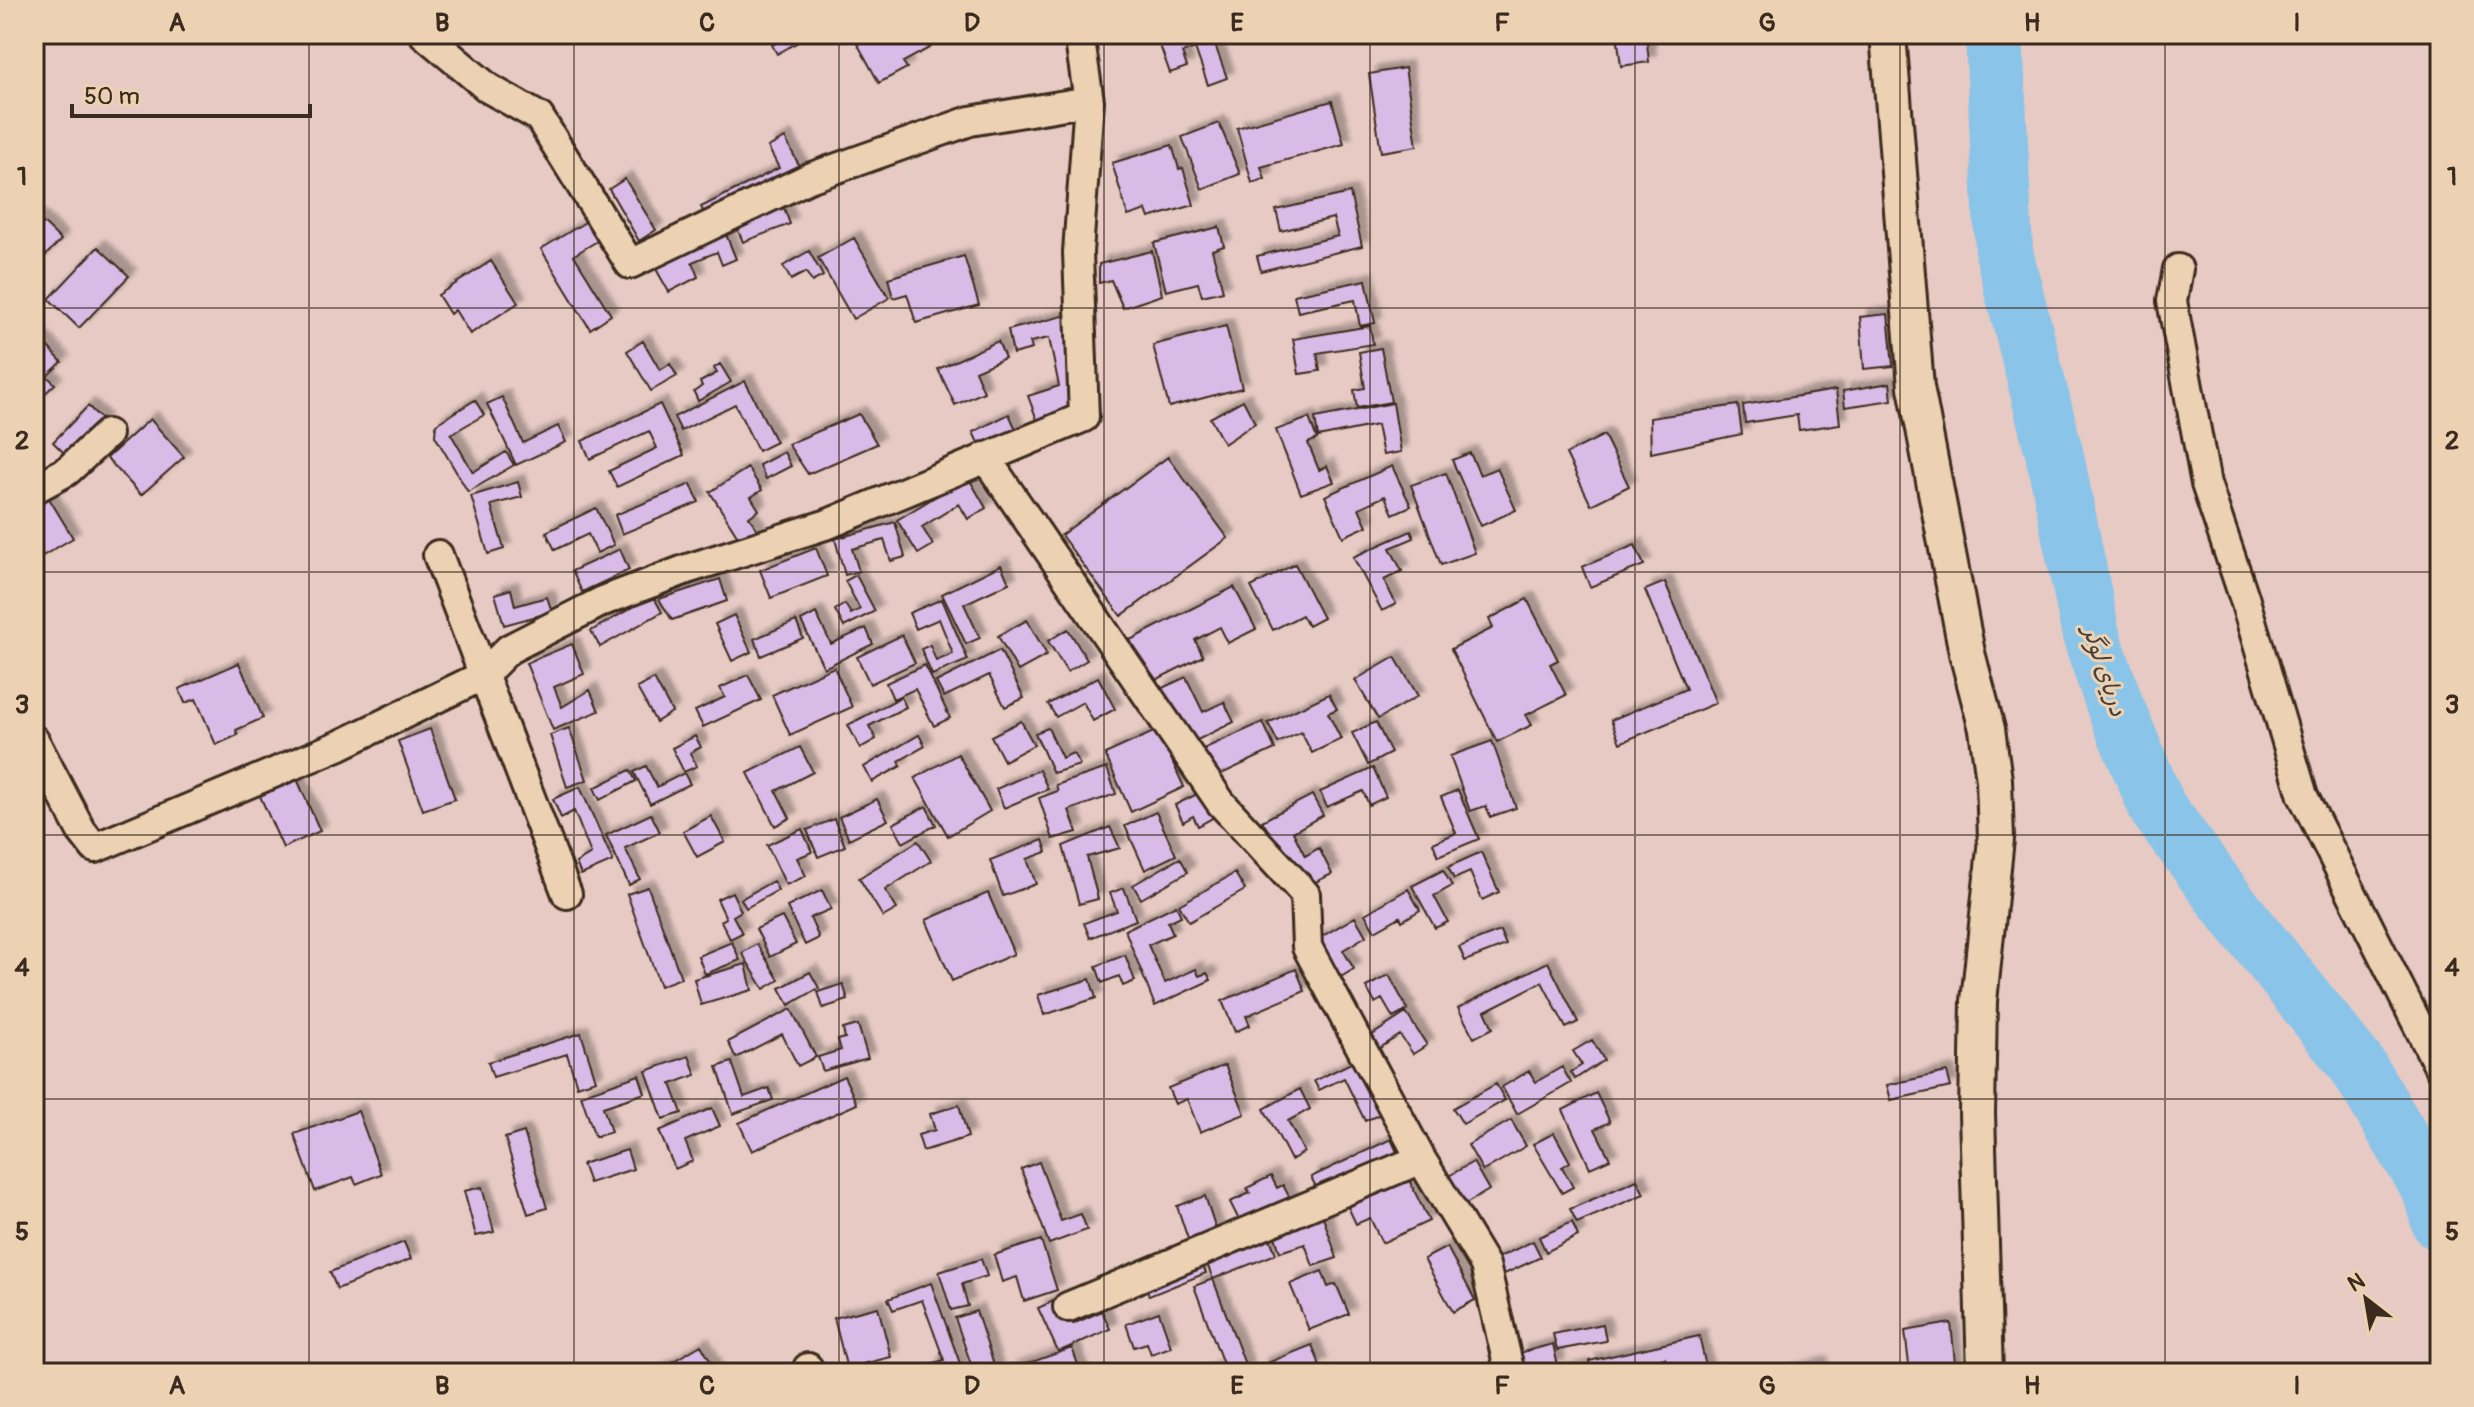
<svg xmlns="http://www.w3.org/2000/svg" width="2474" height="1407" font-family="Pangolin,'Playpen Sans Arabic',sans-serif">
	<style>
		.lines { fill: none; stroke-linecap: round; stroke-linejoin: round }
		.river { stroke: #8ac4e9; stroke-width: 58 }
		.building { fill: #dabbe8; stroke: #3b2a1e; stroke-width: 2; filter: url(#shadow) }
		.minor-casing { stroke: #3b2a1e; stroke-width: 34 }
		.tertiary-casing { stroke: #3b2a1e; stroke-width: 40 }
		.minor { stroke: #ecd1b3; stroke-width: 28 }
		.tertiary { stroke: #ecd1b3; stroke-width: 34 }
		.grid { fill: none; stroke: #3b2a1e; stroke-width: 2; stroke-opacity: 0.55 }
		.labels { text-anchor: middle; stroke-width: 6; stroke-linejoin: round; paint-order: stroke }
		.water-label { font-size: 24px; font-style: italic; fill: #47413c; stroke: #ecd1b3 }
		.neatline { fill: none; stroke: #3b2a1e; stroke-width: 3 }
		.grid-label { font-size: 26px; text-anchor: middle; font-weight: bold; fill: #3b2a1e }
	</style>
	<defs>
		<filter id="shadow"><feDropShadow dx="7" dy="-7" stdDeviation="2" flood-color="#0004"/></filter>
	</defs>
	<rect width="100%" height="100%" fill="#e7cac3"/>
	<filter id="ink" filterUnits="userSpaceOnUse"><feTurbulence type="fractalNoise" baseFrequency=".0125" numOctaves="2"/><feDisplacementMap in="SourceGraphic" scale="16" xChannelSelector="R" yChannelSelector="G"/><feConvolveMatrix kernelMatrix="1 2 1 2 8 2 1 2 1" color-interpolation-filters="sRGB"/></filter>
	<g filter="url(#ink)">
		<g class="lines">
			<!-- river -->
			<path class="river" d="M1994,34L2004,252L2054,452L2091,635L2115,706L2158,809L2224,898L2357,1065L2431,1190L2440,1222"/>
		</g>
		<!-- building -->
		<path class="building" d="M792,34H812L777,54L772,45Z
			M852,34H924L931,47L903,62L907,68L879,83Z
			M1176,34H1211L1227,78L1208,85L1195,48L1182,53L1187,67L1170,73L1158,40Z
			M1617,34H1646L1649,62L1621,66Z
			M1405,68L1417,146L1381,152L1369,74Z
			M1332,101L1344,144L1261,167L1265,179L1252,183L1237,128Z
			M1219,123L1240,174L1202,189L1182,137Z
			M785,138L803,173L708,221L701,207L779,168L768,147Z
			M1172,145L1179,169L1183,168L1194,205L1149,218L1146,210L1128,216L1112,163Z
			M625,179L656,230L639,241L609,189Z
			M1350,193L1362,246L1261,271L1257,256L1338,236L1333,218L1281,231L1276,210Z
			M784,208L790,224L743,242L736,226Z
			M34,214L61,240L38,263L34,259Z
			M592,218L604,237L574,255L611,315L590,329L541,249Z
			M1219,227L1224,246L1212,250L1223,291L1202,296L1198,283L1166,291L1154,243Z
			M725,232L736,259L722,265L717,252L692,262L698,277L669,292L652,262Z
			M854,238L889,298L853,319L818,258Z
			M98,247L129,276L79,328L49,299Z
			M809,251L823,276L812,282L806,272L791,280L783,266Z
			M1152,251L1162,295L1123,308L1111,280L1099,283V264Z
			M964,256L979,305L916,323L907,294L893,298L888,278Z
			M491,261L518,303L470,334L455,310L450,314L438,295Z
			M1366,280L1375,323L1360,326L1355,300L1298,312L1294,295Z
			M1071,314L1072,410L1039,425L1028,396L1059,386L1049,338L1030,342L1032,349L1013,354L1008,330Z
			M1888,314L1893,366L1864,369L1860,317Z
			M1226,326L1242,388L1169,407L1153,345Z
			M1370,326L1373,344L1317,353L1320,371L1299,374L1293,339Z
			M34,332L62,362L47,376L55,384L34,404Z
			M643,341L660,370L670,364L677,376L651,391L627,351Z
			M998,341L1005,358L975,371L984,392L955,405L938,369Z
			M1381,348L1391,402L1357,408L1354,390L1365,388L1359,352Z
			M720,364L731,382L698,401L694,392L702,386L700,382L717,373L714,368Z
			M745,381L776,442L758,451L735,404L681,431L674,417Z
			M1890,383L1892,400L1845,407L1843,391Z
			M1836,390L1840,424L1799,430L1797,415L1745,423L1743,405Z
			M502,397L523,443L558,426L566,442L516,465L487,404Z
			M475,400L484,415L451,434L473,472L506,452L514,465L468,492L435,436L436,424Z
			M1243,400L1255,423L1224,444L1210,418Z
			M1393,403L1401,452L1383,455L1377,425L1318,437L1315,418Z
			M660,404L684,455L617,487L609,471L657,448L649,431L590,459L582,441Z
			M1738,405L1742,434L1651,453L1650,418Z
			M88,406L103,421L68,457L53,442Z
			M859,414L877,444L808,474L788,444Z
			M1009,414L1019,436L983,454L973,432Z
			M1309,418L1317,439L1308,443L1319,470L1327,466L1334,482L1301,494L1276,430Z
			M150,419L184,457L141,495L107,458Z
			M1604,435L1629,486L1591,505L1566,454Z
			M784,452L791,466L766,479L759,465Z
			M1470,453L1480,475L1497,468L1516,510L1481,526L1452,460Z
			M1168,457L1228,538L1121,616L1061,535Z
			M1392,466L1411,506L1393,514L1385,496L1359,508L1367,526L1343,537L1325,496Z
			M748,468L762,490L751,497L759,510L749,517L759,532L742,543L710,492Z
			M1446,473L1475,553L1441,565L1411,485Z
			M968,477L986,508L968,519L959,504L922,527L933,545L918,554L897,520Z
			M518,482L522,497L491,505L504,549L488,554L471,496Z
			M691,484L699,502L622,534L615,515Z
			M47,495L73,538L34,561V503Z
			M596,508L614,545L597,553L588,534L555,550L546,532Z
			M895,522L905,557L891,561L884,540L852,549L859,571L845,575L835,539Z
			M1411,531L1414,538L1390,548L1402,571L1384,580L1396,604L1382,611L1353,557Z
			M1635,545L1644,565L1590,587L1582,567Z
			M816,548L827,576L771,598L760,570Z
			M620,549L629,570L582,592L572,571Z
			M1295,564L1323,618L1308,626L1302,615L1273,630L1251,587Z
			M1001,565L1009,583L964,604L980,638L966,644L942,594Z
			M856,575L875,611L844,627L835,610L845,604L851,614L860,609L845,581Z
			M720,579L727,601L672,620L659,599Z
			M1665,582L1716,703L1620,743L1611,720L1686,689L1645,590Z
			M1234,587L1256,629L1228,643L1220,627L1195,640L1203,656L1152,682L1130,640Z
			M511,589L515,606L547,597L552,612L504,625L495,594Z
			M653,596L662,612L600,647L591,631Z
			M942,599L968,660L932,675L921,649L930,645L936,661L953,654L939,619L916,629L909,613Z
			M1527,599L1558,660L1550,664L1566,695L1526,715L1532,725L1497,742L1451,649L1493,628L1489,619Z
			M816,613L831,644L866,628L873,644L824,668L801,621Z
			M734,615L751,652L732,661L715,624Z
			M1027,620L1047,655L1018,671L998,636Z
			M796,621L803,638L761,656L754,639Z
			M1068,629L1087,660L1067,672L1048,641Z
			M902,635L915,663L870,684L857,657Z
			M572,644L584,674L554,687L562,707L590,690L599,711L553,730L526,663Z
			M1000,650L1024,698L1005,707L989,675L944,697L936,682Z
			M1395,657L1418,696L1378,719L1355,680Z
			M239,663L263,718L236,730L238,735L216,745L196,699L185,703L179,689Z
			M925,665L950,718L934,726L915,689L893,699L886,683Z
			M834,667L852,707L790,735L772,695Z
			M748,675L761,700L703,727L695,711L725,697L720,688Z
			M1098,677L1115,709L1093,721L1083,702L1056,717L1048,704Z
			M1186,677L1203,712L1224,702L1234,722L1187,745L1160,689Z
			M654,679L672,712L656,722L637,688Z
			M1329,694L1337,709L1328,713L1341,739L1312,753L1301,732L1278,743L1268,723Z
			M901,697L906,707L869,726L876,739L860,748L848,725Z
			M1021,721L1034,745L1004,761L991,736Z
			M1263,722L1275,749L1215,777L1203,749Z
			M1376,722L1391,753L1368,765L1352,733Z
			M569,728L587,780L567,787L550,735Z
			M1048,728L1062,758L1073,753L1080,765L1053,773L1035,733Z
			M430,729L455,799L423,810L398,741Z
			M1158,730L1184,787L1131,812L1105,754Z
			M919,735L925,746L899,761L901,766L872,782L864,767Z
			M695,736L701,747L690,753L697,766L684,772L672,748Z
			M1492,741L1516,808L1490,817L1486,806L1470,811L1450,756Z
			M800,747L813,772L776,791L790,818L775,826L748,773Z
			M958,754L990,811L948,836L915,778Z
			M646,766L657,787L684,773L690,784L650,804L634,772Z
			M1107,768L1116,794L1069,810L1077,832L1053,839L1039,798L1058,791L1056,785Z
			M1373,768L1386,797L1369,805L1363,791L1327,807L1320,792Z
			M630,770L636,781L600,800L594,788Z
			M1039,770L1048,789L1004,808L996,789Z
			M297,779L320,831L283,848L260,796Z
			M580,787L613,861L581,875L576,863L591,854L574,811L561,818L553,799Z
			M1458,790L1479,839L1438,856L1433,843L1456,833L1441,797Z
			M1201,792L1214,817L1198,826L1193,816L1183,822L1175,805Z
			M1312,795L1323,815L1293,832L1305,856L1319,848L1332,874L1305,887L1262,821Z
			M877,799L888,820L849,839L839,817Z
			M926,806L936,825L903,843L893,824Z
			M1156,812L1176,855L1145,870L1125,826Z
			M651,814L660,832L625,848L640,879L629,885L606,835Z
			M711,816L725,842L697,857L683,831Z
			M834,819L845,846L818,857L807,830Z
			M1110,827L1120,848L1087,857L1098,899L1079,904L1063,846Z
			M802,829L812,852L797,858L806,876L786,885L767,845Z
			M1043,840L1047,852L1027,859L1036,884L1003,896L990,860Z
			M918,841L931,861L885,890L897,909L883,917L859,878Z
			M1481,852L1499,892L1482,900L1470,872L1454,879L1448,867Z
			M1180,858L1188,872L1141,899L1133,885Z
			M1443,870L1452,886L1434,896L1448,922L1435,928L1412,886Z
			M1235,873L1245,890L1189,922L1179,905Z
			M773,881L778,890L746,908L741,899Z
			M648,887L681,978L660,986L627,894Z
			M1124,888L1136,920L1090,938L1084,923L1117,911L1110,893Z
			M1408,889L1420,910L1402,921L1400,917L1375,931L1365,914Z
			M822,890L831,909L810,918L819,938L805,945L787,907Z
			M732,892L741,911L733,916L742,933L730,939L721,921L726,918L717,899Z
			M988,893L1014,954L952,981L926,920Z
			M1176,905L1181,916L1168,922L1173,934L1148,945L1165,983L1196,969L1199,976L1207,973L1211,980L1155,1006L1125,930Z
			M782,917L796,944L770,957L756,929Z
			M1355,917L1366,936L1343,950L1354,969L1334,981L1316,940Z
			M1500,931L1506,945L1465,961L1459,947Z
			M732,942L740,960L705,974L698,956Z
			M757,944L779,980L764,989L742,953Z
			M1125,955L1135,981L1123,986L1119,976L1102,983L1096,966Z
			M1548,962L1578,1022L1566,1028L1542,982L1485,1011L1493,1028L1474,1038L1458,1008Z
			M746,964L752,990L701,1005L694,979Z
			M1296,969L1305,991L1246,1016L1250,1025L1235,1032L1222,1001Z
			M810,972L819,988L789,1005L780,988Z
			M1389,975L1408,1010L1393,1018L1382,999L1375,1003L1366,987Z
			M1090,979L1096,998L1044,1015L1038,995Z
			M843,984L848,1000L823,1008L818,992Z
			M791,1009L816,1057L798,1066L782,1034L736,1058L728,1042Z
			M1406,1013L1427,1045L1413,1054L1400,1035L1372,1053L1363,1041Z
			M858,1025L868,1058L823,1071L818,1057L841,1050L838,1040L845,1038L843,1029Z
			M581,1033L596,1080L577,1086L567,1054L493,1077L488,1062Z
			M1592,1040L1604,1060L1575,1079L1571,1072L1582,1065L1573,1051Z
			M689,1056L696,1075L671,1084L682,1113L663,1119L646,1071Z
			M1357,1060L1383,1113L1365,1121L1344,1078L1319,1090L1314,1081Z
			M732,1062L744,1097L769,1088L773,1100L733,1114L717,1067Z
			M1225,1065L1245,1114L1200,1132L1187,1099L1175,1104L1168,1088Z
			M1562,1067L1571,1083L1517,1114L1502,1087L1529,1071L1536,1082Z
			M1947,1072L1951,1087L1891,1100L1887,1085Z
			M639,1075L645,1093L603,1107L611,1132L595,1137L581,1095Z
			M844,1076L857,1104L752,1151L739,1123Z
			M1496,1084L1505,1100L1463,1124L1453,1108Z
			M1300,1089L1310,1109L1288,1121L1304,1152L1291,1160L1264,1109Z
			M1596,1093L1610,1122L1595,1129L1610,1159L1590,1168L1563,1110Z
			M959,1105L968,1137L923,1151L918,1135L935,1130L930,1114Z
			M712,1108L720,1126L685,1141L693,1161L675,1169L659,1131Z
			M358,1111L381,1174L356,1184L353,1177L315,1191L294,1134Z
			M1511,1120L1526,1146L1483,1171L1468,1145Z
			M524,1132L547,1208L528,1214L505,1138Z
			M1554,1133L1570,1162L1562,1167L1573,1187L1562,1193L1533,1144Z
			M1391,1139L1399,1156L1319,1193L1311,1177Z
			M627,1150L633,1169L589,1183L582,1164Z
			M1039,1162L1061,1221L1081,1214L1087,1230L1049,1244L1021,1169Z
			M1473,1162L1489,1190L1464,1205L1447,1177Z
			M1271,1176L1277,1188L1283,1185L1293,1204L1243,1228L1230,1202L1250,1193L1247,1188Z
			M1408,1178L1429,1221L1382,1243L1370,1218L1356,1224L1348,1207Z
			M1637,1180L1644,1194L1577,1223L1570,1209Z
			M482,1187L494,1232L476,1236L464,1191Z
			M1205,1196L1217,1232L1189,1242L1177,1206Z
			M1321,1211L1337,1258L1313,1266L1305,1244L1280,1252L1272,1227Z
			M1572,1222L1578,1236L1546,1252L1539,1237Z
			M1267,1231L1276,1254L1213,1279L1204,1256Z
			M1041,1240L1057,1290L1024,1301L1017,1277L1002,1282L994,1255Z
			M1533,1241L1541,1257L1498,1277L1491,1261Z
			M404,1242L411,1259L337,1289L330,1272Z
			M1447,1247L1475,1300L1453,1312L1424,1259Z
			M1199,1256L1206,1273L1149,1296L1143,1280Z
			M981,1259L987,1276L962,1284L968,1306L951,1310L939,1272Z
			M1322,1271L1328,1287L1336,1284L1349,1314L1309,1330L1290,1284Z
			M1213,1279L1247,1370L1239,1373H1200L1223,1364L1194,1286Z
			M931,1283L962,1369L951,1373H934L931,1364L944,1360L922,1300L893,1310L888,1299Z
			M1062,1297L1073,1324L1102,1311L1110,1329L1058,1352L1038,1308Z
			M878,1307L891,1357L863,1364L865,1373H848L834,1318Z
			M976,1311L996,1371L991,1373H974L955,1318Z
			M1159,1312L1171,1347L1151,1354L1147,1343L1134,1347L1126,1324Z
			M1951,1323L1956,1373H1910L1905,1331Z
			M1603,1324L1606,1341L1557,1350L1553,1334Z
			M1699,1336L1707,1371L1669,1373L1665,1358L1627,1367L1628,1373H1592L1589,1361Z
			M1553,1344L1558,1366L1524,1373L1519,1353Z
			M701,1345L717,1373H653Z
			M1312,1345L1320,1365L1301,1373H1263L1260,1366Z
			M1072,1348L1081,1373H1068L1066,1366L1046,1373H1010L1009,1370Z
			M1820,1364L1822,1373H1782Z
			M1582,1367L1583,1373H1557Z"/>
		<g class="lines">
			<!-- minor casing -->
			<g class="minor-casing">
				<path id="minor" d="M424,34L488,88L539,117L630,264L809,178L970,121L1089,101
					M2178,269L2172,301L2206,484L2244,597L2303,796L2440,1069
					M985,457L1221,803L1305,894L1307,947L1421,1159L1485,1265L1510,1373
					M34,489L67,471L107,434
					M438,555L567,894
					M34,740L81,830L95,848L340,745L482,676L509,649L603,601L687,569L828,524L1084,417L1078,252L1089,101L1079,34
					M1068,1307L1421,1159
					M808,1368L810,1373"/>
			</g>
			<!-- tertiary casing -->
			<g class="tertiary-casing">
				<path id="tertiary" d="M1888,34L1916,387L1967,653L1987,729L1994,780L1996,839L1979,1001L1977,1114L1985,1373"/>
			</g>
			<!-- minor -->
			<use href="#minor" class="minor"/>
			<!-- tertiary -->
			<use href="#tertiary" class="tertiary"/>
		</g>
	</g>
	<!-- grid -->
	<path class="grid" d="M309,34V1373M574,34V1373M839,34V1373M1104,34V1373M1370,34V1373M1635,34V1373M1900,34V1373M2165,34V1373M34,308H2440M34,572H2440M34,835H2440M34,1099H2440"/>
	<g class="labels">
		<!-- water labels -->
		<g class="water-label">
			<text transform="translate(2105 671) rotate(72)" y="8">دریای لوگر</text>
		</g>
	</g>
	<!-- margin -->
	<rect width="2474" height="1407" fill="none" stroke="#ecd1b3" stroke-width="88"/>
	<!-- north arrow -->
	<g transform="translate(2366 1299) rotate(329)" stroke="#ecd1b3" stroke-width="6" paint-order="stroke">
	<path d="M0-6L14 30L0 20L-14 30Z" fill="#3b2a1e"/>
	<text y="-12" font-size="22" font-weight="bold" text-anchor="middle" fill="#3b2a1e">N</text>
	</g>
	<!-- scale -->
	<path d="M72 104v12h238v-12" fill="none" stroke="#3b2a1e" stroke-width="4"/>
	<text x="84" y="104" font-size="24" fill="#3b2a1e" stroke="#ecd1b3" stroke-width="6" paint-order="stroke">50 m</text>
	<rect x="44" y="44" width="2386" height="1319" class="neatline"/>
	<g class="grid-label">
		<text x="177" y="31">A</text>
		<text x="442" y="31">B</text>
		<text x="707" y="31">C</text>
		<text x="972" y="31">D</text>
		<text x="1237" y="31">E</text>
		<text x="1502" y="31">F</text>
		<text x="1767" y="31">G</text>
		<text x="2032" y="31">H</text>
		<text x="2297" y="31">I</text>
		<text x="22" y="185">1</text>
		<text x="2452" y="185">1</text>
		<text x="22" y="449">2</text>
		<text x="2452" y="449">2</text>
		<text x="22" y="713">3</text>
		<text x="2452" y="713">3</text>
		<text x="22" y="976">4</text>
		<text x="2452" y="976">4</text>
		<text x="22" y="1240">5</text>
		<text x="2452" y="1240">5</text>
		<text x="177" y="1394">A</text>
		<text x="442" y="1394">B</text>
		<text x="707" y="1394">C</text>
		<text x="972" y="1394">D</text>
		<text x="1237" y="1394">E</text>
		<text x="1502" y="1394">F</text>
		<text x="1767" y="1394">G</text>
		<text x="2032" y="1394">H</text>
		<text x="2297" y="1394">I</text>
	</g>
</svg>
